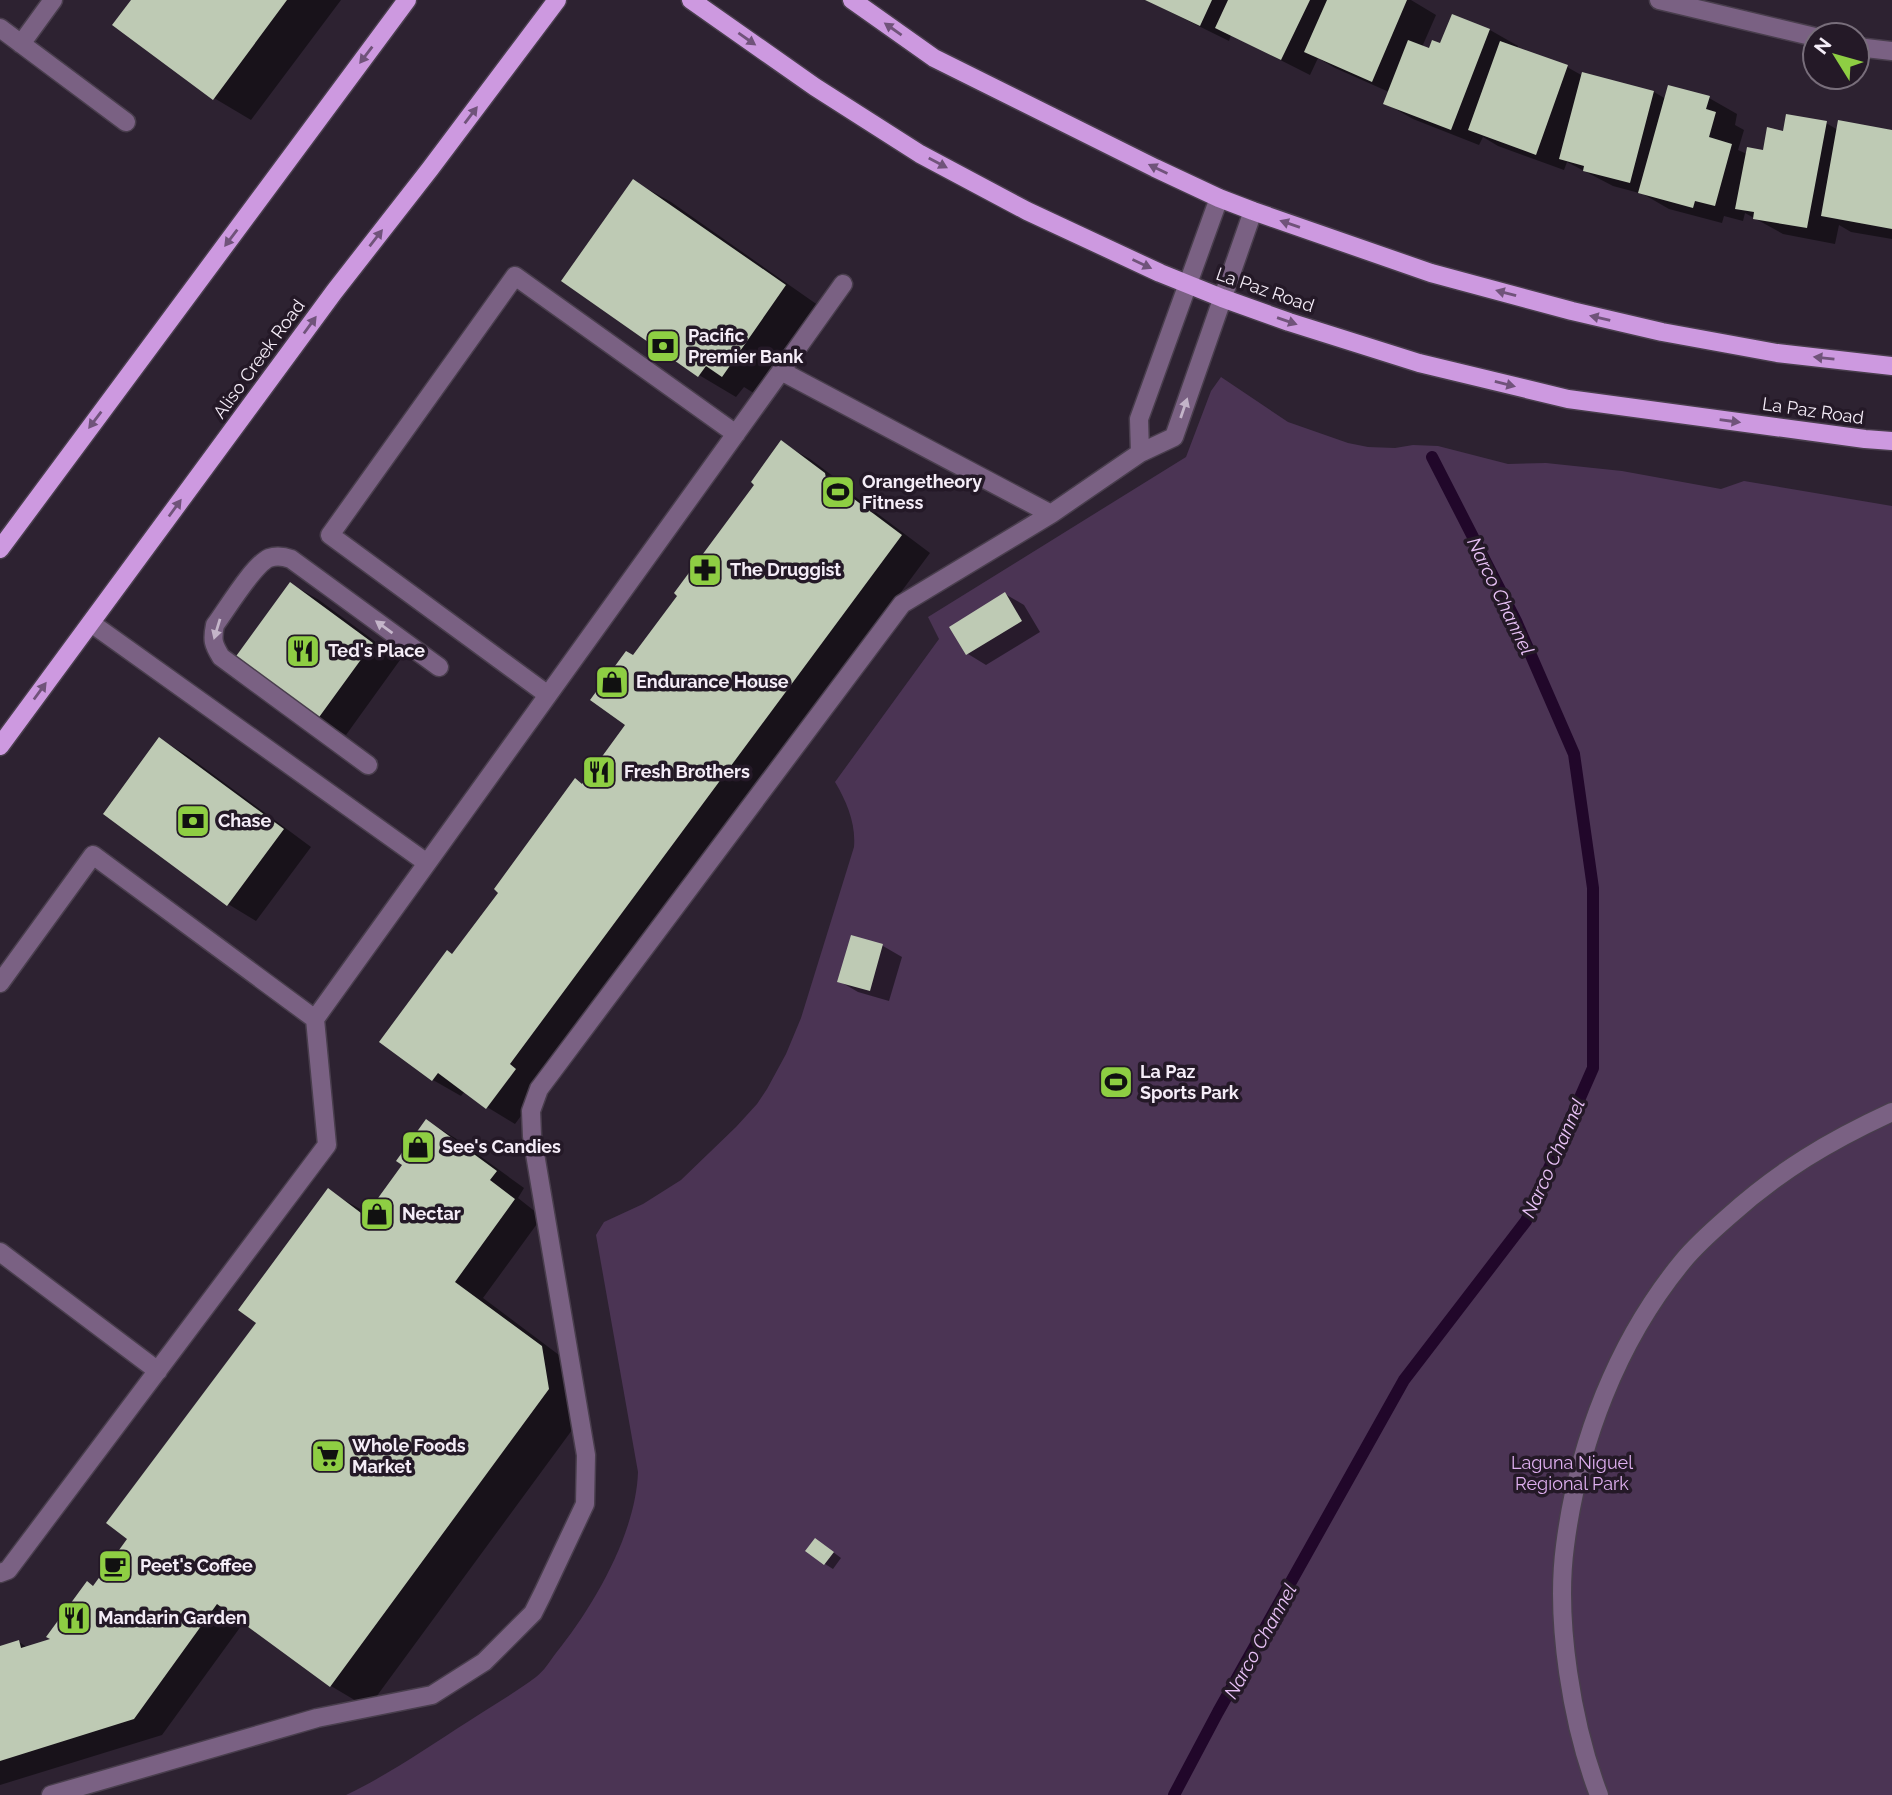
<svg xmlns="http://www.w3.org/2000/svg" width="1892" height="1795" font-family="Raleway,sans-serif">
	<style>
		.green { fill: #4b3454 }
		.shadow { fill: #0007 }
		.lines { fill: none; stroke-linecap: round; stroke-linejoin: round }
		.stream { stroke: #21072a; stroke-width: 12 }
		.building { fill: #becab4 }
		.minor-casing { stroke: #493e4d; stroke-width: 21 }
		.major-casing { stroke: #493e4d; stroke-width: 21 }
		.minor { stroke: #7a6183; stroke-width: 18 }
		.major { stroke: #cd99e0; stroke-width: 18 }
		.oneway { fill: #70537a }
		.oneway2 { fill: #c4b5c9 }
		.labels { text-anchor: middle; stroke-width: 7; stroke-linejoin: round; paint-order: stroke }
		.street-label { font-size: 18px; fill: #f5edf8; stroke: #241927 }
		.poi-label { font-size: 18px; font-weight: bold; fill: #f5edf8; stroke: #241927; text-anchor: start }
		.park-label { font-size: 18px; fill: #dfaff0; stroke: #241927 }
		.water-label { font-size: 19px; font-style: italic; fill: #eac3f8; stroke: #241927 }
	</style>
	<rect width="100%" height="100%" fill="#2d2231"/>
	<!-- green -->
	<path class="green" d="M1221,377L1288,422L1348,443L1368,447L1395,448L1413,445L1438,446L1508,464L1546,463L1622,471L1721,489L1744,481L1892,506V1795H346C390,1774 428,1747 469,1721C491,1706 515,1693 536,1677C544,1671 550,1661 556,1653C594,1606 636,1533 638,1472L596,1235L604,1222L643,1204L681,1180L736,1127L757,1104L767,1089L786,1054L801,1018L854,847C856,824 847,802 835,782L939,639L928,617L1186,457L1211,391Z"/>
	<!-- shadow -->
	<path class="shadow" d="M133,0H341L251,120L214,98Z
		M1146,0H1411L1436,15L1422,47L1430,50L1441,46L1453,16L1490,30L1518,46L1517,49L1567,67L1583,76L1654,92L1666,99L1709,98L1737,114L1735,125L1744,130L1738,150L1747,154L1764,152L1785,133L1826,123L1838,130L1892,132V239L1851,232L1839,225L1835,244L1783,234L1745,213L1743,221L1724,216L1722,223L1669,209L1643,194L1613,186L1567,162L1564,170L1498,146L1483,137L1479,145L1413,119L1385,103L1389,92L1335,68L1318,58L1310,75L1231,35L1229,41Z
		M633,181L671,202L822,308L760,397L744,387L736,397L699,375Z
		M781,443L810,459L853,491L854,496L930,553L537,1082L543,1086L515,1124L487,1107L465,1091L461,1096L433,1080L583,785L627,725L634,657L756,484Z
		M291,584L319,600L400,660L346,735L318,718Z
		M1005,594L1024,605L1040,632L986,665L968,654L952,628Z
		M160,739L188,756L311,847L256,921L228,904Z
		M852,937L883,946L902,957L889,1001L858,992L839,981Z
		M427,1121L455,1138L524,1188L518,1198L542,1217L483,1298L579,1370L586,1411L368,1708L331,1686L244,1622L162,1735L0,1785V1648L19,1642L28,1648L55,1640L128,1541L258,1323L328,1191L369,1214L404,1165Z
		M824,1545L841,1558L833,1569L825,1564Z"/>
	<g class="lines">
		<!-- stream -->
		<path class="stream" d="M1174,1795L1218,1712L1404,1380L1526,1221L1593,1068V888L1574,754L1516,621L1432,457"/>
	</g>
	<!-- building -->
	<path class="building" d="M131,0H287L213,100L112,25Z
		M1145,0H1212L1200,26Z
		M1228,0H1310L1281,60L1215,28Z
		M1327,0H1407L1372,82L1304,52Z
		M1452,14L1490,29L1451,130L1383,104L1408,40L1429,48L1432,40L1440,43Z
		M1500,41L1568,65L1536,155L1468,130Z
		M1582,72L1654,91L1630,183L1583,171L1584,166L1559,159Z
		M1668,85L1710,96L1706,109L1716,112L1709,137L1732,144L1715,206L1695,201L1693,208L1638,193Z
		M1786,114L1827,121L1807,228L1753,219L1754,212L1735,209L1747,147L1763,150L1767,127L1783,131Z
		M1838,120L1892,130V229L1821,216Z
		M633,179L786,285L722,377L706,366L698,377L561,281Z
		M781,440L825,473L826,478L902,535L510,1064L516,1069L486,1109L438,1073L432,1081L379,1042L447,950L452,954L498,893L494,889L575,778L582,784L625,725L590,700L626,651L633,655L677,596L674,593L754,485L751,482Z
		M290,582L373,643L317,720L234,659Z
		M1005,592L1022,621L966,655L949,627Z
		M159,737L284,829L227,906L103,814Z
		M851,935L883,944L870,991L837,982Z
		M426,1119L497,1171L490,1180L515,1199L455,1282L542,1346L549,1389L330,1687L217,1604L134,1719L0,1761V1646L19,1640L21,1648L50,1639L46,1637L87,1581L93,1586L127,1539L106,1523L256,1323L238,1310L328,1188L365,1216L402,1165L396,1161Z
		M815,1538L834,1552L824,1565L805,1551Z"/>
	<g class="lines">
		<!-- minor casing -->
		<g class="minor-casing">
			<path id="minor" d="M1659,0L1815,37
				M0,28L126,122
				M21,44L53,0
				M1857,47L1892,51
				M781,371L843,284
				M1140,453L1139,419L1219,198
				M91,623L427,863
				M548,695L330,535L515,276L736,434
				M368,765L221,657C213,644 212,640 215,625C227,609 253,565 269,558C277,555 283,556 291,559L439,667
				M0,983L93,855L315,1019
				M0,1252L158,1371
				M0,1573L8,1570L327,1145L315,1019L781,371L1051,514L1140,453L1174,437L1253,211
				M51,1795L317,1718L432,1695L484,1662L533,1613L543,1593L585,1504L586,1455L532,1136L531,1111L539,1089L902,604L1051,514
				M1599,1795C1572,1725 1555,1621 1565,1546C1578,1444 1617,1341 1683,1261C1696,1245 1712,1231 1728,1217C1779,1171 1829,1141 1892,1112"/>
		</g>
		<!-- major casing -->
		<g class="major-casing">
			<path id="major" d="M691,0L815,87L920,154L1027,211L1160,273L1222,298L1289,322L1419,363L1568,399L1865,439L1892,441
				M852,0L934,58L1155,168L1219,198L1253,211L1431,273L1572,311L1662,332L1777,353L1892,366
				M0,549L407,0
				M0,746L334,292L430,169L557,0"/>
		</g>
		<!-- minor -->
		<use href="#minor" class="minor"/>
		<!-- major -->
		<use href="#major" class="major"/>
	</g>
	<!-- one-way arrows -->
	<defs><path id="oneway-solid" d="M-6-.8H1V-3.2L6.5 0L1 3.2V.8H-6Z" transform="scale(1.75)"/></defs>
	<g class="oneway">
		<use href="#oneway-solid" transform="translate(893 29) rotate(-145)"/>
		<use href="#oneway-solid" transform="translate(747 39) rotate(35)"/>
		<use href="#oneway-solid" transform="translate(366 55) rotate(127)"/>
		<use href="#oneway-solid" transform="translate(471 115) rotate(-53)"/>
		<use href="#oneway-solid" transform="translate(938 163) rotate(28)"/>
		<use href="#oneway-solid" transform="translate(1158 169) rotate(-154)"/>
		<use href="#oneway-solid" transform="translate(1290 224) rotate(-161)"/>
		<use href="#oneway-solid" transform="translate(231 238) rotate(127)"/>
		<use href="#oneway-solid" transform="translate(376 238) rotate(-52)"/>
		<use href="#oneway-solid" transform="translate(1142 264) rotate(25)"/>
		<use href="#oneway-solid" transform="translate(1506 293) rotate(-165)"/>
		<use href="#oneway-solid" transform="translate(1600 318) rotate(-167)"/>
		<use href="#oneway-solid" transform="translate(1287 321) rotate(19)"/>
		<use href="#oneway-solid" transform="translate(310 325) rotate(-54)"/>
		<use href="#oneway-solid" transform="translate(1824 358) rotate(-174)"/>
		<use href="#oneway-solid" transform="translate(1505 384) rotate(14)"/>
		<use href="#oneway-solid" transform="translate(95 420) rotate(127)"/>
		<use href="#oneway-solid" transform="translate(1730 421) rotate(8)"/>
		<use href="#oneway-solid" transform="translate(175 508) rotate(-54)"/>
		<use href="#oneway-solid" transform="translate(40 691) rotate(-54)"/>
	</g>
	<g class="oneway2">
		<use href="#oneway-solid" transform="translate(1184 408) rotate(-71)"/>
		<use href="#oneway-solid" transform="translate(384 627) rotate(-144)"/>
		<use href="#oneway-solid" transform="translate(217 629) rotate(107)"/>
	</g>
	<!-- icons -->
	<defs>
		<g id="bank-square" transform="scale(1.75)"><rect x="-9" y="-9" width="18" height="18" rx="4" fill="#8ece43" stroke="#241927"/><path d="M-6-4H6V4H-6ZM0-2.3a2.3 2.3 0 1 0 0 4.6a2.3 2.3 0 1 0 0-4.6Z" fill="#111"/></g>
		<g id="stadium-square" transform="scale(1.75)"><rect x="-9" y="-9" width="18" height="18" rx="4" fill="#8ece43" stroke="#241927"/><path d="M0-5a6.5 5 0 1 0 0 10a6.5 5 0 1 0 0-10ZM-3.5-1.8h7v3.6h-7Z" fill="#111"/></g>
		<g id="pharmacy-square" transform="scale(1.75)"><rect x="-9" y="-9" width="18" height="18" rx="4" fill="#8ece43" stroke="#241927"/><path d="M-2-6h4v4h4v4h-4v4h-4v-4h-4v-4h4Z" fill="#111"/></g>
		<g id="restaurant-square" transform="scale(1.75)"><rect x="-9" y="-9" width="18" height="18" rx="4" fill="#8ece43" stroke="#241927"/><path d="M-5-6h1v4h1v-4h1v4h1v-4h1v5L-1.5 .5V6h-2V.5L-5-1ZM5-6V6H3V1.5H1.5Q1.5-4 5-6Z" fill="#111"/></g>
		<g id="shop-square" transform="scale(1.75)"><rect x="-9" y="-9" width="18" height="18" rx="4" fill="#8ece43" stroke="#241927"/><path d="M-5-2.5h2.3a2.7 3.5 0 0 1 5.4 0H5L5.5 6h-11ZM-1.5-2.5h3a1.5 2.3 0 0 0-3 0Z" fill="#111"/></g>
		<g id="supermarket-square" transform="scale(1.75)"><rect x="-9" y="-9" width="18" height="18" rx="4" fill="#8ece43" stroke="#241927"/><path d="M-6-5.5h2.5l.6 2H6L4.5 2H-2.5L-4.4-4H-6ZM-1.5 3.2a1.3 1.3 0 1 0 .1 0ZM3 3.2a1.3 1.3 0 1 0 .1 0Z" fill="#111"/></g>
		<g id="cafe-square" transform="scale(1.75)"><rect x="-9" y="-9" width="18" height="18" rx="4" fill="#8ece43" stroke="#241927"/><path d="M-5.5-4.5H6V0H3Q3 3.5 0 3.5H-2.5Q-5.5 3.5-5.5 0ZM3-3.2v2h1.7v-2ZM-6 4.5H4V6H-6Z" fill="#111"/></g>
	</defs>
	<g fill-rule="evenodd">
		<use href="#bank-square" x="663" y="346"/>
		<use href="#stadium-square" x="838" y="492"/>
		<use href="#pharmacy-square" x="705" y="570"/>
		<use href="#restaurant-square" x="303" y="651"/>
		<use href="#shop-square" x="612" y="682"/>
		<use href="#restaurant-square" x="599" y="772"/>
		<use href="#bank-square" x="193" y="821"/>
		<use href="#stadium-square" x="1116" y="1082"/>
		<use href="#shop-square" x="418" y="1147"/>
		<use href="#shop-square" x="377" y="1214"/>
		<use href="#supermarket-square" x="328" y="1456"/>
		<use href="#cafe-square" x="115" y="1566"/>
		<use href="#restaurant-square" x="74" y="1618"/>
	</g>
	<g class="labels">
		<!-- street labels -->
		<g class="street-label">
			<text transform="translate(1265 290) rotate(19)" y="6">La Paz Road</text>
			<text transform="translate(259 359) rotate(-54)" y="6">Aliso Creek Road</text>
			<text transform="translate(1813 411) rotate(8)" y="6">La Paz Road</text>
		</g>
		<!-- poi labels -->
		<g class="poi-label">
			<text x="688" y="342">Pacific<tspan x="688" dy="21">Premier Bank</tspan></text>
			<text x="862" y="488">Orangetheory<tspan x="862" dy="21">Fitness</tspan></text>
			<text x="730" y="576">The Druggist</text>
			<text x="328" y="657">Ted's Place</text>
			<text x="636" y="688">Endurance House</text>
			<text x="624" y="778">Fresh Brothers</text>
			<text x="218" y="827">Chase</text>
			<text x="1140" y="1078">La Paz<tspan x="1140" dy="21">Sports Park</tspan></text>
			<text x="442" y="1153">See's Candies</text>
			<text x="402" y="1220">Nectar</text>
			<text x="352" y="1452">Whole Foods<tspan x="352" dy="21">Market</tspan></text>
			<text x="140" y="1572">Peet's Coffee</text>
			<text x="98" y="1624">Mandarin Garden</text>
		</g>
		<!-- park labels -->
		<g class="park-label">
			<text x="1572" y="1469">Laguna Niguel<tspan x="1572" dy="21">Regional Park</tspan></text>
		</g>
		<!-- water labels -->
		<g class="water-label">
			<text transform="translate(1501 596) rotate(64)" y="7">Narco Channel</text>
			<text transform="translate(1553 1158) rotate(-66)" y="7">Narco Channel</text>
			<text transform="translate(1260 1641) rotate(-61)" y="7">Narco Channel</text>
		</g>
	</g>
	<!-- north arrow -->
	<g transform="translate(1836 56) rotate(307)"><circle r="33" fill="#241927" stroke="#786e7b" stroke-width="2"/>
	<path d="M0-5L12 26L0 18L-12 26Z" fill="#8ece43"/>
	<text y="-10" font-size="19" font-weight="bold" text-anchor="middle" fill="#f5edf8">N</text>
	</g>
</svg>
